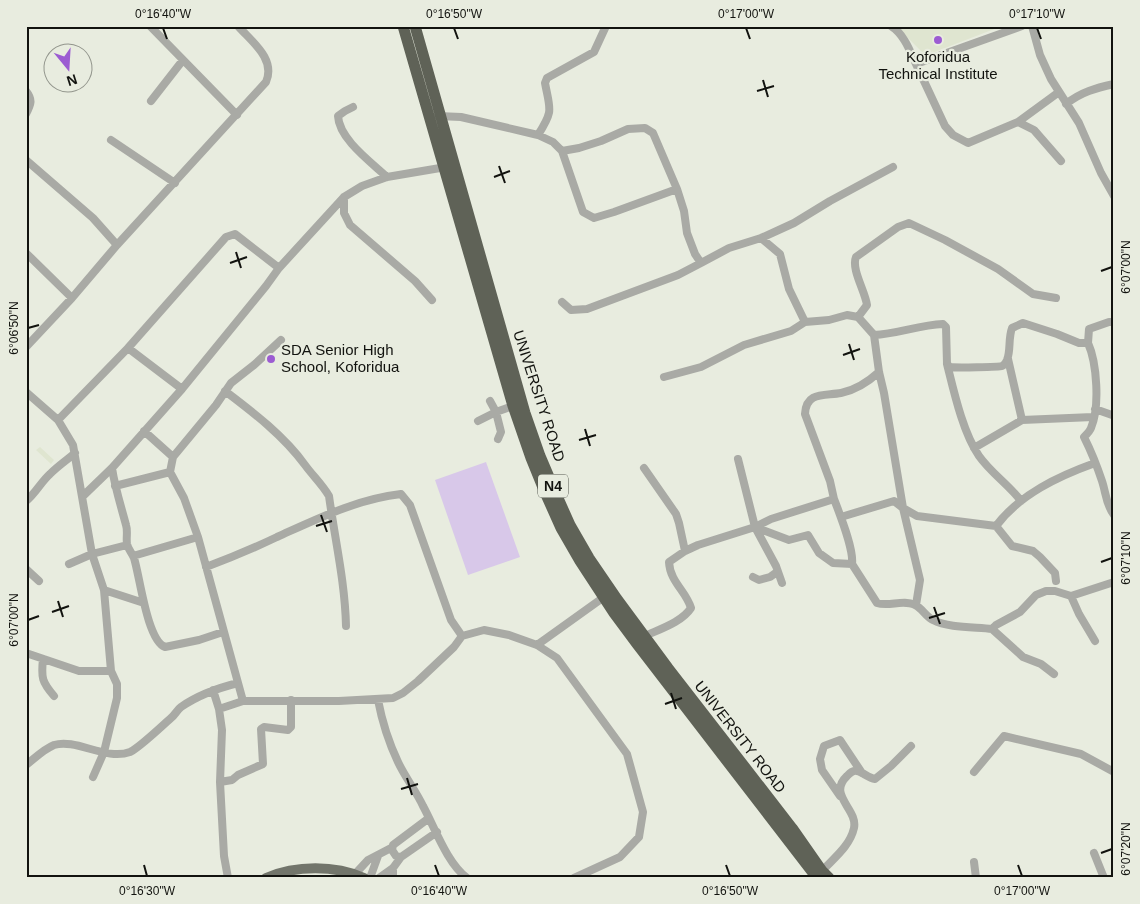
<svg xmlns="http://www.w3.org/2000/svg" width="1140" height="904" font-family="Helvetica,sans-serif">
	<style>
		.built { fill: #dfe5d0 }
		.green { fill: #d8c8e9 }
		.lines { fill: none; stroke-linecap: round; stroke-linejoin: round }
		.minor { stroke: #a9aaa5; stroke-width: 8 }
		.major { stroke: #72756b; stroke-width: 10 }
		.highway { stroke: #5f6257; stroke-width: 11 }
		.ticks { fill: none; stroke: #12130f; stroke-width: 2 }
		.poi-dot { fill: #9c5cd2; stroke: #e8ecdf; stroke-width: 2 }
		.labels { text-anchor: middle; stroke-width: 4.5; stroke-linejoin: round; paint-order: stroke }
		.shield { fill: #e8ecdf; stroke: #52544d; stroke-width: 1 }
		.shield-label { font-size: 14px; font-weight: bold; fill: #12130f }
		.poi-label { font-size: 15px; fill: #12130f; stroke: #e8ecdf }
		.street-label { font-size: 15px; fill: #12130f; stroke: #e8ecdf }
		.neatline { fill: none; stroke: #12130f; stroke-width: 2 }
		.ticks-label { font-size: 12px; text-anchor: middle; fill: #12130f }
	</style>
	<rect width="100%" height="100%" fill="#e8ecdf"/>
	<!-- built -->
	<path class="built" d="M894,26H1002L932,53L922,52L899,29Z
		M40,447L54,460L51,464L36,450Z"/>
	<!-- green -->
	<path class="green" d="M486,462L520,557L468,575L435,480Z"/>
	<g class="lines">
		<!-- minor -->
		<path class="minor" d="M150,26L237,115
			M891,26C904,34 910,51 916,64L1022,26
			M1032,26L1040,55L1051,79L1079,123L1101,173L1114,196
			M916,64L945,126L953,135L968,143L1018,122L1034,130L1061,161
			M26,91C33,100 31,104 26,114
			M151,101L183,60
			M1066,104C1081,92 1096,88 1114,84
			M353,107L345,111L338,116C339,139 371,162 387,177
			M438,116L461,117L538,135L553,142L562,151L579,148L601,141L628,129L645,128L653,133L677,189L684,211L687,233L695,254L701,263L729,248L761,238L794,223L830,201L893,167
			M1018,122L1059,92
			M538,135C554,110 550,110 545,83L547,78L594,52L606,26
			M111,140L175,183
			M562,151L583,212L594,218L614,212L677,189
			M26,160L93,218L117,245
			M344,197V213L350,225L415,281L432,300
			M761,238L780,254L789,289L805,322
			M26,253L72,298
			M562,302L571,310L587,309L678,275L701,263
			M858,317L867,305C865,291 851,269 856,257L898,227L909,223L945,240L998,269L1033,294L1056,298
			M874,335C897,334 919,325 943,324L946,327L947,364L950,367C956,368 999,367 1002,366C1005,365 1006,362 1007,360C1011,350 1008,339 1012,328L1023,323L1057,334L1079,343H1088C1097,363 1100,407 1091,428C1090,431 1087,434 1084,437C1091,451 1097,466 1102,481C1106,493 1106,505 1114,515
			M1088,343L1089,329L1109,322H1114
			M26,347L72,298L117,245L266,82C276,59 252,42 238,26
			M128,348L182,389
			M947,364C954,392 963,433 979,456C991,473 1009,485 1021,501
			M664,377L701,367L744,345L791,331L805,322L829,320L847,315L858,317L874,335L879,372L884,393L903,508L917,516L996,526L1012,546L1033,551L1040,557L1055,573L1056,581
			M225,391C254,413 284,436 305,465C313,476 322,484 329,496C335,540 345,582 346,626
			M26,392L58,420L73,445L92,554L104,590L111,671L117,684V698L104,752L93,777
			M1095,409L1112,415L1114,414
			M58,420L128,348L226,237L235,234L279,268
			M1022,420L1093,417
			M478,421L496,412L490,401
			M144,431L173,457L170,472L184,498L198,537L243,701
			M498,439L501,432L496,412L513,406
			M974,448L1022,420L1008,359
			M173,457L216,405L231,383L254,365L281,340
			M738,459L755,527L776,566L782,583
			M112,468C115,488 121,506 126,525C128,531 126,538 127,544C128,549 132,553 134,558C140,577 147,640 165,647L199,640L223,632
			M644,468L676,514L679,523L685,551
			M115,486L170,472
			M83,496L112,468L182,389L266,286L279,268L344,197L362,186L387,177L446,167
			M834,499C840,515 854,549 852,564
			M26,501C35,494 41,482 50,474C58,466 67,460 75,453
			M841,517L894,501L903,508L920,580L916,605
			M996,526C1020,494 1059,476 1095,463
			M755,527L789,540L808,535L819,553L833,563L852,564L877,603C889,607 903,599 915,605C922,608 926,617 933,620C948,628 975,627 992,629L996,625L1020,612L1036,595L1046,591H1055L1071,596L1114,582
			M133,556L198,537
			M69,564L92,554L127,545
			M206,567C230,558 254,548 277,537C317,519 357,499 401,494L410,505L451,620L462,636L454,647L418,681L403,693L393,698L339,701H243L219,709L222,730L220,782L224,856L228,878
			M26,569L39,581
			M753,577L759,580L770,577L777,572
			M104,590L144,603
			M1071,596L1079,614L1095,641
			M992,629L1023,657L1041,664L1054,674
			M462,636L484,630L509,635L537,645L557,658L627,754L643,812L639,837L620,857L574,878
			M645,636C660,629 682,622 691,608C686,591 670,582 669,562L685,551L698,545L755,527L771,519L834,499L830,481L805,414C806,391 825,396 841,393C856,390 868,382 879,372
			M537,645L604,597
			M26,653L79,671H111
			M43,659C41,678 42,682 54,696
			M213,690L219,709
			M378,700C382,721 389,743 398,762C405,777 416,791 423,806C435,828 447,863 467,878
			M26,765C35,758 44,749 54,745C76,738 106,761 130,752C139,748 162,726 171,718C175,715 177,710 181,707C198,695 218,688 238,683
			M974,772L1004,736L1081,754L1114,772
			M220,782L232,780L238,775L263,764L261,729L264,727L288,730L291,727V700
			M840,796L822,770L820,759L824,746L840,740L862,773
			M429,818L393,845L392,850L396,856L401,857L437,832
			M1094,853L1104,878
			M974,862L976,878
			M393,868V878
			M822,871C834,858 850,846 854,828C858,809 827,795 847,776C850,773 853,770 857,771C863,772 868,778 875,779L891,766L911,746
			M355,874L368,860L391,848
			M370,878L378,856
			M379,878L393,868L401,857"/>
		<!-- major -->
		<path class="major" d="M266,878C296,865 335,865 364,878"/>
		<!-- highway -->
		<path class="highway" d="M403,26L513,406L531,458L544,490L561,528L580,561L614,613L637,644L817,878
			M415,26L525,413L540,456L557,496L570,525L589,558L617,599L668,668L792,828L822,871L829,878"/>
	</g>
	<!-- ticks -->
	<path class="ticks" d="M163,28L167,39M454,28L458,39M746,28L750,39M1037,28L1041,39M763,80L768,97M757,91L774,86M499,166L505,183M494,177L510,171M236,252L241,268M230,263L247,257M1101,271L1112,267M28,328L39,325M849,344L854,360M843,355L860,349M585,429L590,446M579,440L596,435M321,515L327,532M316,526L332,521M1101,562L1112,558M58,601L63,617M934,607L940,624M52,612L69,606M929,618L945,613M28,620L39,616M671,693L676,709M665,704L682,698M407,778L412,795M401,789L418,784M1101,853L1112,849M144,865L147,876M435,865L439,876M726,865L730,876M1018,865L1022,876"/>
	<!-- markers -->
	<g class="poi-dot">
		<circle cx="938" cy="40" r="5"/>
		<circle cx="271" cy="359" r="5"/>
	</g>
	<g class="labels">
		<!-- shield labels -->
		<rect class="shield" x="538" y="474.5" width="30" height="23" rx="4"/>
		<g class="shield-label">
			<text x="553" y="491">N4</text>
		</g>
		<!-- poi labels -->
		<g class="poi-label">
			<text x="938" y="62">Koforidua<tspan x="938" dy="17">Technical Institute</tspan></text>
			<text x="281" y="355" text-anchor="start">SDA Senior High<tspan x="281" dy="17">School, Koforidua</tspan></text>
		</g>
		<!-- street labels -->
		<g class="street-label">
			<text transform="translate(539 396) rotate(72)" y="5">UNIVERSITY ROAD</text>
			<text transform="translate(740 737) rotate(52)" y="5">UNIVERSITY ROAD</text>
		</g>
	</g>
	<!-- border -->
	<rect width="1140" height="904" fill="none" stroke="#e8ecdf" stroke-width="55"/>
	<!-- north arrow -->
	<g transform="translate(68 68) rotate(162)"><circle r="24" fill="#e8ecdf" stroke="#92958c"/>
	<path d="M0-4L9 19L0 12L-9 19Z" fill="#9c5cd2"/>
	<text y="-8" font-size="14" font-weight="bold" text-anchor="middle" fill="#12130f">N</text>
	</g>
	<rect x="28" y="28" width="1084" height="848" class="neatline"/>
	<g class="ticks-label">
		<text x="163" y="18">0°16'40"W</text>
		<text x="454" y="18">0°16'50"W</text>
		<text x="746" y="18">0°17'00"W</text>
		<text x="1037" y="18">0°17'10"W</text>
		<text transform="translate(1126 267) rotate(-90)" y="4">6°07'00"N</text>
		<text transform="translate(14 328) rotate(-90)" y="4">6°06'50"N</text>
		<text transform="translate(1126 558) rotate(-90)" y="4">6°07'10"N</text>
		<text transform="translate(14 620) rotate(-90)" y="4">6°07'00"N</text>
		<text transform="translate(1126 849) rotate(-90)" y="4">6°07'20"N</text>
		<text x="147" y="895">0°16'30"W</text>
		<text x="439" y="895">0°16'40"W</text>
		<text x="730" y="895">0°16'50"W</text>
		<text x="1022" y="895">0°17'00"W</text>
	</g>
</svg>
